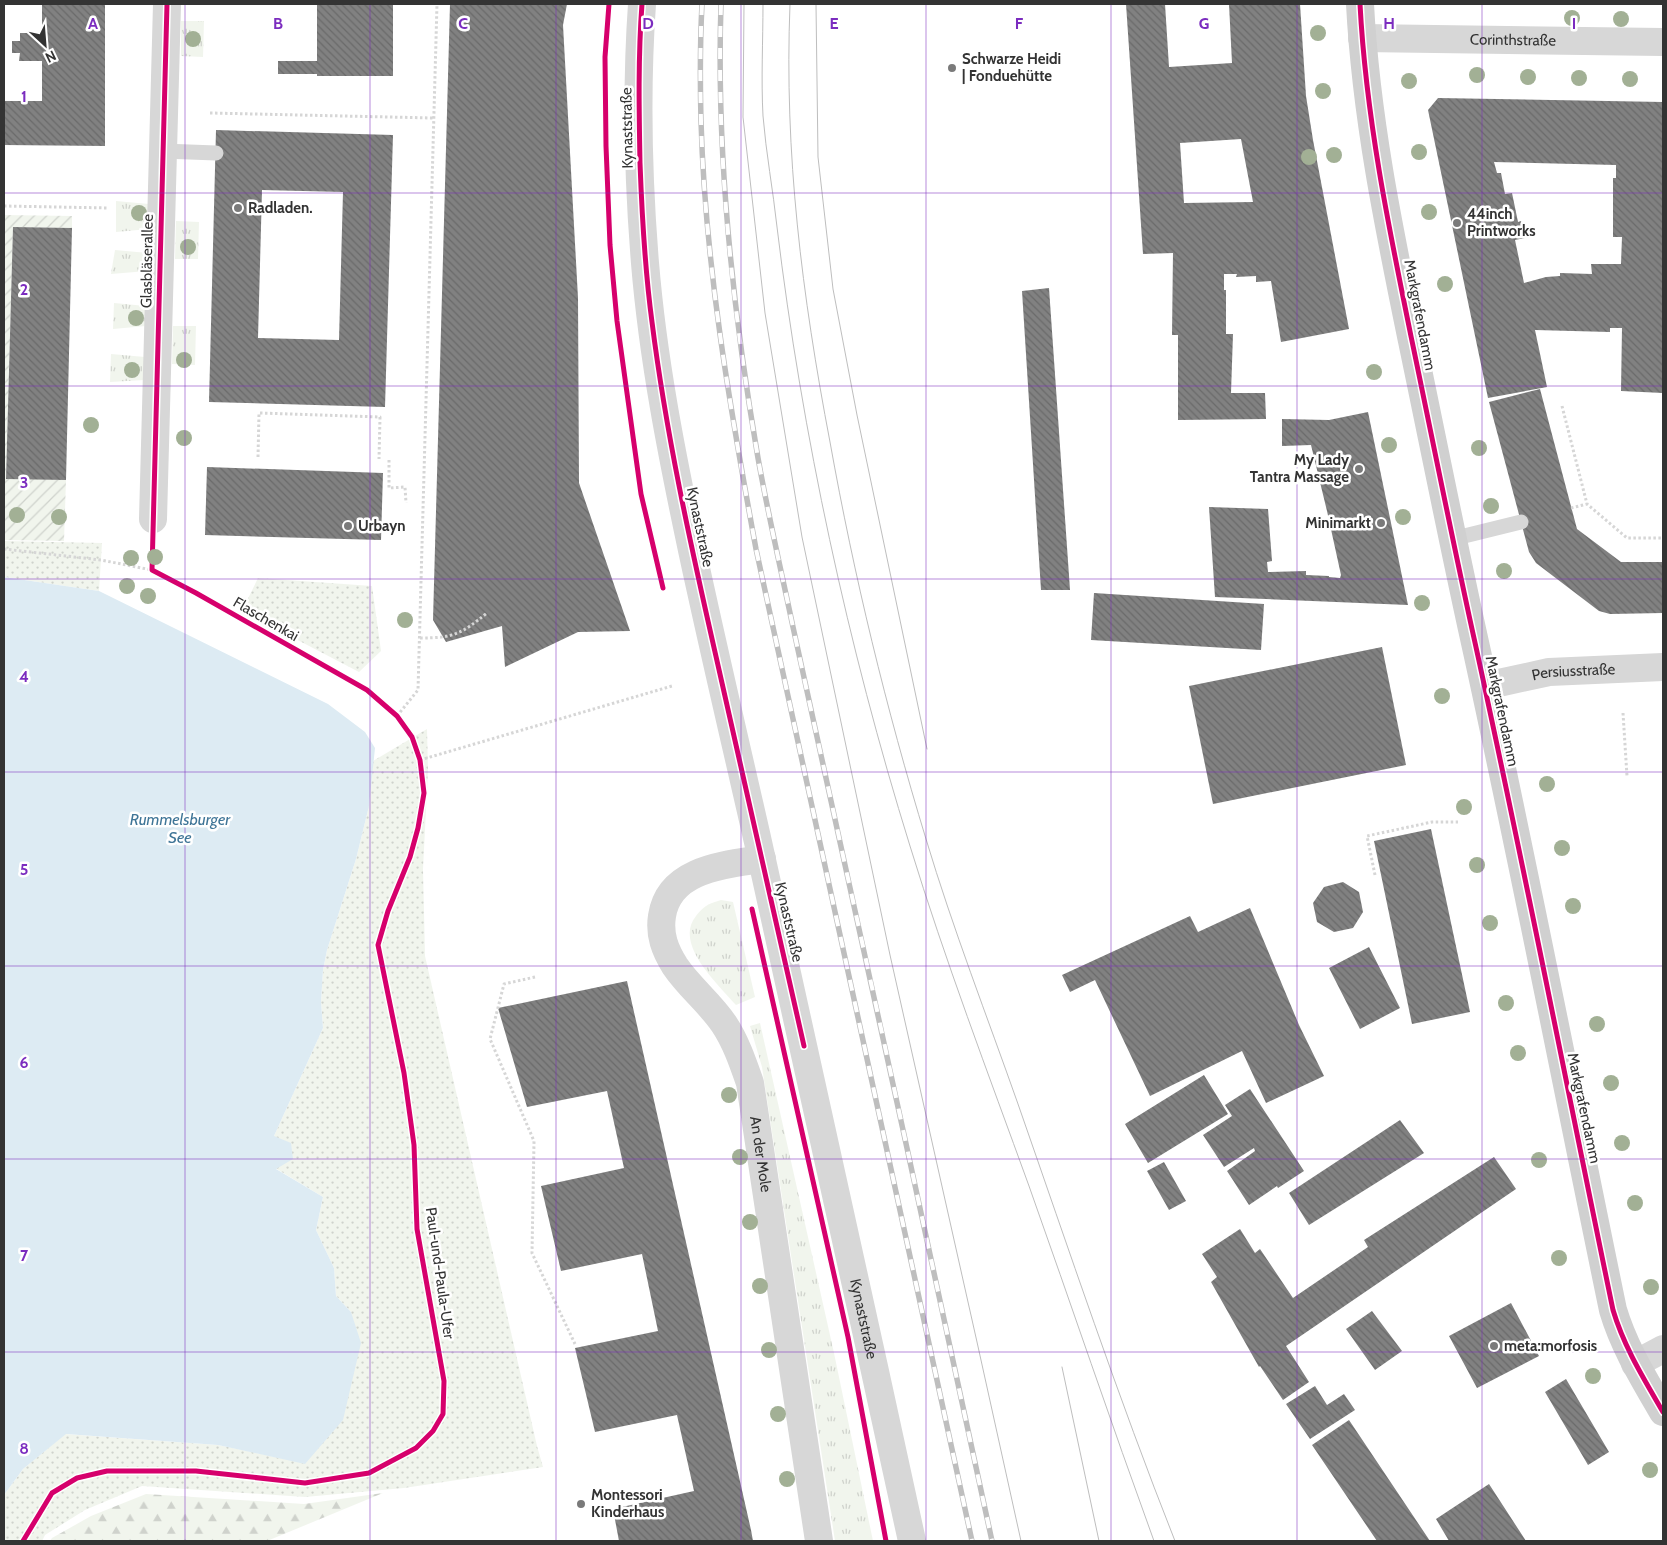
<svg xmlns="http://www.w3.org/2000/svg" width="1667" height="1545" font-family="Cabin,sans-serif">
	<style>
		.grass { fill: url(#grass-tufts) }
		.forest { fill: url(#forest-firs) }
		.park { fill: url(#park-dots) }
		.garden { fill: url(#garden-furrows) }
		.water { fill: #ddebf3 }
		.building { fill: url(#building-back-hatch); fill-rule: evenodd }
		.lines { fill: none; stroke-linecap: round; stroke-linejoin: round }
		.path { stroke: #d6d6d6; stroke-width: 3; stroke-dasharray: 2.5 2.5; stroke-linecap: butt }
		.service { stroke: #d7d7d7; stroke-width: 15 }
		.minor { stroke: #d7d7d7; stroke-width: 28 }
		.tertiary { stroke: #d7d7d7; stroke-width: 28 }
		.secondary { stroke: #d0d0d0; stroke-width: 28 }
		.tram { stroke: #bebebe; stroke-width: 1 }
		.rail-casing { stroke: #bebebe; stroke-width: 5.5 }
		.rail { stroke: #fff; stroke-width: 4; stroke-dasharray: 11; stroke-linecap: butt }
		.cycleway-casing { stroke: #fff; stroke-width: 8 }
		.cycleway { stroke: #d6006c; stroke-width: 5 }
		.tree { fill: #a2b095 }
		.grid { fill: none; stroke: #7b2cbf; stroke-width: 1; stroke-opacity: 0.55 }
		.poi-dot { fill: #7a7a7a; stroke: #fff; stroke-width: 2 }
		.labels { text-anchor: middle; stroke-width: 5; stroke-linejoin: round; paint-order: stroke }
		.street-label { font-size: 15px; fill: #333; stroke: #fff }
		.poi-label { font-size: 15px; font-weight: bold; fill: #333; stroke: #fff; text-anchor: start }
		.water-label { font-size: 16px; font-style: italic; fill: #3f7597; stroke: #fff }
		.grid-label { font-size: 16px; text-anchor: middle; font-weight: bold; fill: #7b2cbf; stroke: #fff; stroke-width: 5; stroke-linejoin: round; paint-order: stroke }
	</style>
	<defs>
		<pattern id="grass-tufts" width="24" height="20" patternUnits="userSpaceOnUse" patternTransform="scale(1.25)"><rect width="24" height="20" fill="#f1f5ed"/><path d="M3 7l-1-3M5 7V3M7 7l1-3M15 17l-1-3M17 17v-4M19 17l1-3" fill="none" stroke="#cfd2cc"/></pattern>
		<pattern id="forest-firs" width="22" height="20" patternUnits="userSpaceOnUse" patternTransform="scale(1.25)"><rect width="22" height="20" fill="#f1f5ed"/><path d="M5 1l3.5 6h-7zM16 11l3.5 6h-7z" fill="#cfd2cc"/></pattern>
		<pattern id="park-dots" width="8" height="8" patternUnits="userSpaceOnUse" patternTransform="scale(1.25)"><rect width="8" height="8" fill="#f1f5ed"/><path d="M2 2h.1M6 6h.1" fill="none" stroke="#cfd2cc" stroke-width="1.8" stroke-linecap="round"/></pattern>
		<pattern id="garden-furrows" width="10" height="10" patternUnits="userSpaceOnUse" patternTransform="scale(1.25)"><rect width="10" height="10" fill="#f1f5ed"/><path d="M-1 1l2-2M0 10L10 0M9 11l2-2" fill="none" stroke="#cfd2cc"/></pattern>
		<pattern id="building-back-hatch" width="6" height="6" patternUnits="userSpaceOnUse" patternTransform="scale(1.25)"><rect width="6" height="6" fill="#818181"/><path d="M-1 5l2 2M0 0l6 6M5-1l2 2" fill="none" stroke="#6a6a6a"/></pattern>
	</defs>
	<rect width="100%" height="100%" fill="#fff"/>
	<!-- grass -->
	<path class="grass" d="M181,21H204L203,57L181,56Z
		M116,201L149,204V229L116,232Z
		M176,221L199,222L198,259H175Z
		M115,250L148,253L147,271L111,274Z
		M114,303L146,306V326L113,329Z
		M173,326H196L195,365L172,364Z
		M111,354L145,357L144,380L110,382Z
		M721,900L733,902L755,997L736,1005C719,985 673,944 696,916C705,905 708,904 721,900Z
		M760,1023L834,1353L873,1541H835L762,1067L750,1026Z"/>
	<!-- forest -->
	<path class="forest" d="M383,1493L267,1541H50L52,1538L91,1516L146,1494L304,1504Z"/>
	<!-- park -->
	<path class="park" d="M4,541L102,543L99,591L4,577Z
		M258,578L372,586L381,651L359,672L242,611Z
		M427,729L428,770L423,869L425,956L537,1446L543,1467L404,1488L305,1497L142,1486L85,1510L45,1535L42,1541H4V1495L23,1469L65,1434L218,1445L305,1463L351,1312L336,1296L334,1268L316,1230L323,1197L275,1168L274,1136L323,1028L321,1002L323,970L327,950L356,859L369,806L373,761Z"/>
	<!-- garden -->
	<path class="garden" d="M4,215L72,216V228L13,227L6,478L66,480L64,541L4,540Z"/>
	<!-- water -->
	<path class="water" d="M4,577L99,591L328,704L365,732L375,748L369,806L356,859L327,950L323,970L321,1002L323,1028L274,1136L291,1143L293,1159L276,1169L323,1197L316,1230L334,1268L336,1296L351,1312L361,1343L343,1420L305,1464L218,1445L66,1434L23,1469L4,1495Z"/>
	<!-- building -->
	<path class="building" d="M42,4H105V146L4,145V101H42V61H19L20,53H12V41H20V33H42Z
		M317,4H393V76H317V74H278V61H317Z
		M450,4H567L563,25L578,298L579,483L630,631L578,632L505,667L502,626L446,642L433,620Z
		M1126,4H1165L1169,67L1232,63L1229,4H1300L1306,96L1313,140L1349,329L1281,342L1271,281L1256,282V276L1236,277L1237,274H1224V290H1226V334H1233L1231,393H1265L1266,419L1178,420V335H1172L1173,253L1143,254ZM1241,139L1253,202L1184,203L1180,143Z
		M1438,98L1663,102V393L1621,391L1622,328H1610V332L1535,330L1547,387L1488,398L1428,110ZM1494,162L1616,165V178H1613V237H1622L1621,264H1591L1592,274L1560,273V276L1546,277L1524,283L1515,240L1525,238L1521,221L1518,222L1512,193L1505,194L1501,173H1497Z
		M216,130L393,135L385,407L209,402ZM262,190L343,192L339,340L258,338Z
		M13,227L72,228L66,480L6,479Z
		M1049,288L1070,590H1041L1022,291Z
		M1540,389L1577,529L1621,562H1663V613L1610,614L1599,611L1536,563L1529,552L1489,402Z
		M1368,412L1408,605L1215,597L1209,507L1268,509L1272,561L1267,562L1268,572L1306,571V575L1329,576V577L1340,578L1341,575L1327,511L1311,445L1282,446V419L1329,420Z
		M207,467L383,473L381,540L205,535Z
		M1094,593L1264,604L1261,650L1091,640Z
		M1382,647L1406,765L1213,804L1189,686Z
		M1431,829L1470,1012L1412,1024L1374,841Z
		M1343,882L1359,892L1363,912L1353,928L1334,932L1317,922L1313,903L1324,887Z
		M1250,908L1299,1025L1324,1076L1266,1103L1242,1051L1150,1096L1095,980L1070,992L1062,975L1190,916L1198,932Z
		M1369,947L1400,1008L1360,1029L1329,968Z
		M627,981L751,1530L753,1541H619L613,1509L694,1491L677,1415L595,1432L575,1348L658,1331L642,1254L561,1271L541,1186L624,1168L607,1091L527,1107L498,1008Z
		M1204,1075L1228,1114L1148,1163L1125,1124Z
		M1250,1089L1304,1171L1278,1188L1277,1186L1249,1205L1227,1171L1255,1151L1254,1148L1224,1167L1203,1135L1232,1116L1225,1105Z
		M1400,1120L1424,1153L1309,1225L1289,1193Z
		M1494,1157L1516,1189L1286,1346L1309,1382L1283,1400L1260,1366L1259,1367L1211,1282L1217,1277L1202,1254L1240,1229L1255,1253L1260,1249L1293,1298L1368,1247L1364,1240Z
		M1164,1162L1186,1201L1169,1210L1147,1171Z
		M1511,1303L1539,1356L1477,1388L1449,1336Z
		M1372,1311L1402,1351L1375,1370L1346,1329Z
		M1566,1379L1609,1452L1588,1465L1545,1392Z
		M1315,1386L1327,1405L1344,1394L1355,1410L1310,1439L1286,1404Z
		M1349,1420L1430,1541H1377L1312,1445Z
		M1489,1484L1526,1541H1449L1436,1519Z"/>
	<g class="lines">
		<!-- path -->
		<path class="path" d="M210,113L433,118
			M4,206L109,208
			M1562,406L1587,504L1627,538H1663
			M258,457L259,413L380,417L379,459
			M389,460V488L405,487L406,503
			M1571,508L1587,504
			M4,549L101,560L152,570L196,593L367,690L397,716L412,737L420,760L424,793L410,857L388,911L378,945L404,1073L414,1145L417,1229L444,1381L443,1414L433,1431L416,1448L369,1473L305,1483L196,1471H107L77,1478L52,1493L23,1541
			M152,570L153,548
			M420,638C454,638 461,634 487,613
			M1623,713L1627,776
			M397,716L418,690L437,4
			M420,760L672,686
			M1375,875L1367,836L1432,822H1458
			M535,977L504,984L490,1039L534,1141L532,1253L575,1344"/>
		<!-- service -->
		<path class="service" d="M163,151L216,153
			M1452,539L1521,522"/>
		<!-- minor -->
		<g class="minor">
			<path id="s1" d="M1362,38L1663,42"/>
			<path d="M153,519L167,4"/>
			<path id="s2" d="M1485,686L1549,672L1663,667"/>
			<path id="s3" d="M762,859C724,865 669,869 662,916C659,935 665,950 675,966C689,987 710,1003 724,1024C736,1042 743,1063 750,1083L819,1541"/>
			<path d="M1635,1364L1663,1349"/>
		</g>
		<!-- tertiary -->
		<path class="tertiary" id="s4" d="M642,4C636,90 638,177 645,263C653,360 672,456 692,550C713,648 736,745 758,842C811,1075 861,1308 912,1541"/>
		<!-- secondary -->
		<path class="secondary" d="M1360,4C1366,118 1389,229 1412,341C1432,437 1451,533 1472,629C1522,855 1566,1083 1613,1310C1624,1347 1644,1379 1663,1412"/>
		<!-- tram -->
		<path class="tram" d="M744,4L743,117L765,313L802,537L890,955L977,1342L1021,1541
			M763,4C763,41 761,79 763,116C766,153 773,190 777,227C802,434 848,647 910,846C945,960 988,1073 1029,1186C1071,1304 1111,1423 1154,1541
			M790,4C784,154 802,295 830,442C854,576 886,708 926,839C953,929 987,1016 1018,1104C1069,1250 1118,1397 1175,1541
			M816,4L818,157L833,289L857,415L927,749
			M1062,1367L1099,1541"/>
		<!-- rail casing -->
		<g class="rail-casing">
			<path id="rail" d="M702,4C700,43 700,82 701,121C705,265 730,408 756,549L972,1541
				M721,4C716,156 732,307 758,458C768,514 781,570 793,627C810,706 828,786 845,865C895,1090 943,1316 992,1541"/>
		</g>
		<!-- rail -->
		<use href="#rail" class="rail"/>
		<!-- cycleway casing -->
		<g class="cycleway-casing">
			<path id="cycleway" d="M609,4L605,57L606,146L610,245L617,321L641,494L663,588
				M642,4C638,57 639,110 640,163C642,217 645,270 652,322C666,433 690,542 715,652C744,783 775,914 804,1046
				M1360,4C1366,118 1389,229 1412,341C1432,437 1451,533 1472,629C1522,855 1566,1083 1613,1310C1624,1347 1644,1379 1663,1412
				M752,909L848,1337L886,1541
				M23,1541L52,1493L77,1478L107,1471H196L305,1483L369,1473L416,1448L433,1431L443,1414L444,1381L417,1229L414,1145L404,1073L378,945L388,911L410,857L418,828L424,793L420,760L412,737L397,716L367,690L196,593L152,570L167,4"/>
		</g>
		<!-- cycleway -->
		<use href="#cycleway" class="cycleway"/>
	</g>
	<!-- trees -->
	<g class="tree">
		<circle cx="1572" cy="18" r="8"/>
		<circle cx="1621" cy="19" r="8"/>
		<circle cx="1318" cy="33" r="8"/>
		<circle cx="193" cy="39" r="8"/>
		<circle cx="1477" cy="75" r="8"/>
		<circle cx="1528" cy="77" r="8"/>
		<circle cx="1579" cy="78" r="8"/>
		<circle cx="1630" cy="79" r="8"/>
		<circle cx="1409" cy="81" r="8"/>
		<circle cx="1323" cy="91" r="8"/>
		<circle cx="1419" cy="152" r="8"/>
		<circle cx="1334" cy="155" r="8"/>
		<circle cx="1309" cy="157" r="8"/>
		<circle cx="1429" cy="212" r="8"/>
		<circle cx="139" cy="213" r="8"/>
		<circle cx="188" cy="247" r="8"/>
		<circle cx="1445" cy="284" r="8"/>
		<circle cx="136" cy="318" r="8"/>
		<circle cx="184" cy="360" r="8"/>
		<circle cx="132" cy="370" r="8"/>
		<circle cx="1374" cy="372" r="8"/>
		<circle cx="91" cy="425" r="8"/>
		<circle cx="184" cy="438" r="8"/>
		<circle cx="1389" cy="445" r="8"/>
		<circle cx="1479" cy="448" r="8"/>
		<circle cx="1491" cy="506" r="8"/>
		<circle cx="17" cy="515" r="8"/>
		<circle cx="59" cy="517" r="8"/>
		<circle cx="1403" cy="517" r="8"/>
		<circle cx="155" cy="557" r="8"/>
		<circle cx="131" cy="558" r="8"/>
		<circle cx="1504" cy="571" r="8"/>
		<circle cx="127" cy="586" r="8"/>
		<circle cx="148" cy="596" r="8"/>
		<circle cx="1422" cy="603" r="8"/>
		<circle cx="405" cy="620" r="8"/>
		<circle cx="1442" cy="696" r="8"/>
		<circle cx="1547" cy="784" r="8"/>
		<circle cx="1464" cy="807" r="8"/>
		<circle cx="1562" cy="848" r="8"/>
		<circle cx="1477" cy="865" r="8"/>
		<circle cx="1573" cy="906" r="8"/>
		<circle cx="1490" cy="923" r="8"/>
		<circle cx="1506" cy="1003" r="8"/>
		<circle cx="1597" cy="1024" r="8"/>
		<circle cx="1518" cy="1053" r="8"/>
		<circle cx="1611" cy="1083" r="8"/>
		<circle cx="729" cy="1095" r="8"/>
		<circle cx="1622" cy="1143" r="8"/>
		<circle cx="740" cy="1157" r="8"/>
		<circle cx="1539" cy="1160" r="8"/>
		<circle cx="1635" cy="1203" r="8"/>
		<circle cx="750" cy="1222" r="8"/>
		<circle cx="1559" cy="1258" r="8"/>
		<circle cx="760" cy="1286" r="8"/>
		<circle cx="1651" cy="1287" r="8"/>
		<circle cx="769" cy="1350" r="8"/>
		<circle cx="1593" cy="1376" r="8"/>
		<circle cx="778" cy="1414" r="8"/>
		<circle cx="1650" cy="1470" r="8"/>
		<circle cx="787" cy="1479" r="8"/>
	</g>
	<!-- grid -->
	<path class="grid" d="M185,4V1541M370,4V1541M556,4V1541M741,4V1541M926,4V1541M1111,4V1541M1297,4V1541M1482,4V1541M4,193H1663M4,386H1663M4,579H1663M4,772H1663M4,966H1663M4,1159H1663M4,1352H1663"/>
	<!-- markers -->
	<g class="poi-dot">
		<circle cx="952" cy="68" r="5"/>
		<circle cx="238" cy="208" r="5"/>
		<circle cx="1457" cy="223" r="5"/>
		<circle cx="1359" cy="469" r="5"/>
		<circle cx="1381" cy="523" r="5"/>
		<circle cx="348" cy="526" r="5"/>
		<circle cx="1494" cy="1346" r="5"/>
		<circle cx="581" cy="1504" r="5"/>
	</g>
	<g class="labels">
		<!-- street labels -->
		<g class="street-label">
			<text dy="5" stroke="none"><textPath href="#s1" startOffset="151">Corinthstraße</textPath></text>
			<text transform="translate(627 128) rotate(-91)" y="5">Kynaststraße</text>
			<text transform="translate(147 261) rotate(-89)" y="5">Glasbläserallee</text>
			<text transform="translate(1420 315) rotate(79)" y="5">Markgrafendamm</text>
			<text transform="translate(700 527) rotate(78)" y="5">Kynaststraße</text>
			<text transform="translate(266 619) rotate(30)" y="5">Flaschenkai</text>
			<text dy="5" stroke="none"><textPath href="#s2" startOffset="90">Persiusstraße</textPath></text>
			<text transform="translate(1502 711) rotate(78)" y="5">Markgrafendamm</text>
			<text transform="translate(789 922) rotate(77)" y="5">Kynaststraße</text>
			<text transform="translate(1584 1108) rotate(78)" y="5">Markgrafendamm</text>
			<text dy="5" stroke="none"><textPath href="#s3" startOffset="390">An der Mole</textPath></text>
			<text transform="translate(440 1273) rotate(82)" y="5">Paul-und-Paula-Ufer</text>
			<text dy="5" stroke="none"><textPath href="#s4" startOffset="1338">Kynaststraße</textPath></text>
		</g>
		<!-- poi labels -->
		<g class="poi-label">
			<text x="962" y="64">Schwarze Heidi<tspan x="962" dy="17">| Fonduehütte</tspan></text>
			<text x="248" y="213">Radladen.</text>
			<text x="1467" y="219">44inch<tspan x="1467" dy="17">Printworks</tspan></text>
			<text x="1349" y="465" text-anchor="end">My Lady<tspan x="1349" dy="17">Tantra Massage</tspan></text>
			<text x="1371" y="528" text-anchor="end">Minimarkt</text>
			<text x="358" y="531">Urbayn</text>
			<text x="1504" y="1351">meta:morfosis</text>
			<text x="591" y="1500">Montessori<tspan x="591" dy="17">Kinderhaus</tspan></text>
		</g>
		<!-- water labels -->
		<g class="water-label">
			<text x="180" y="825">Rummelsburger<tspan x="180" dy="18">See</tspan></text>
		</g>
	</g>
	<g class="grid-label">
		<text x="93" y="29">A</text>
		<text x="278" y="29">B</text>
		<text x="463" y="29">C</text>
		<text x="648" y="29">D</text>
		<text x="834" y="29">E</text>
		<text x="1019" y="29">F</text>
		<text x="1204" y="29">G</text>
		<text x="1389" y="29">H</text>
		<text x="1574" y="29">I</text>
		<text x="24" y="102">1</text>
		<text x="24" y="295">2</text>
		<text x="24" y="488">3</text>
		<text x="24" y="682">4</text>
		<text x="24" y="875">5</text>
		<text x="24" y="1068">6</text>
		<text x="24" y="1261">7</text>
		<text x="24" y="1454">8</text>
	</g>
	<!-- border -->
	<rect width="1667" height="1545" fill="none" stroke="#333333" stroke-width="10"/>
	<!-- north arrow -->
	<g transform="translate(45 45) rotate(154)" stroke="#ffffff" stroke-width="4" paint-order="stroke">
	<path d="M0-4L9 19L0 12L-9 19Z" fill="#333333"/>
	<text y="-8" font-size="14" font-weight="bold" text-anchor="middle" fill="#333333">N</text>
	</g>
</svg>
